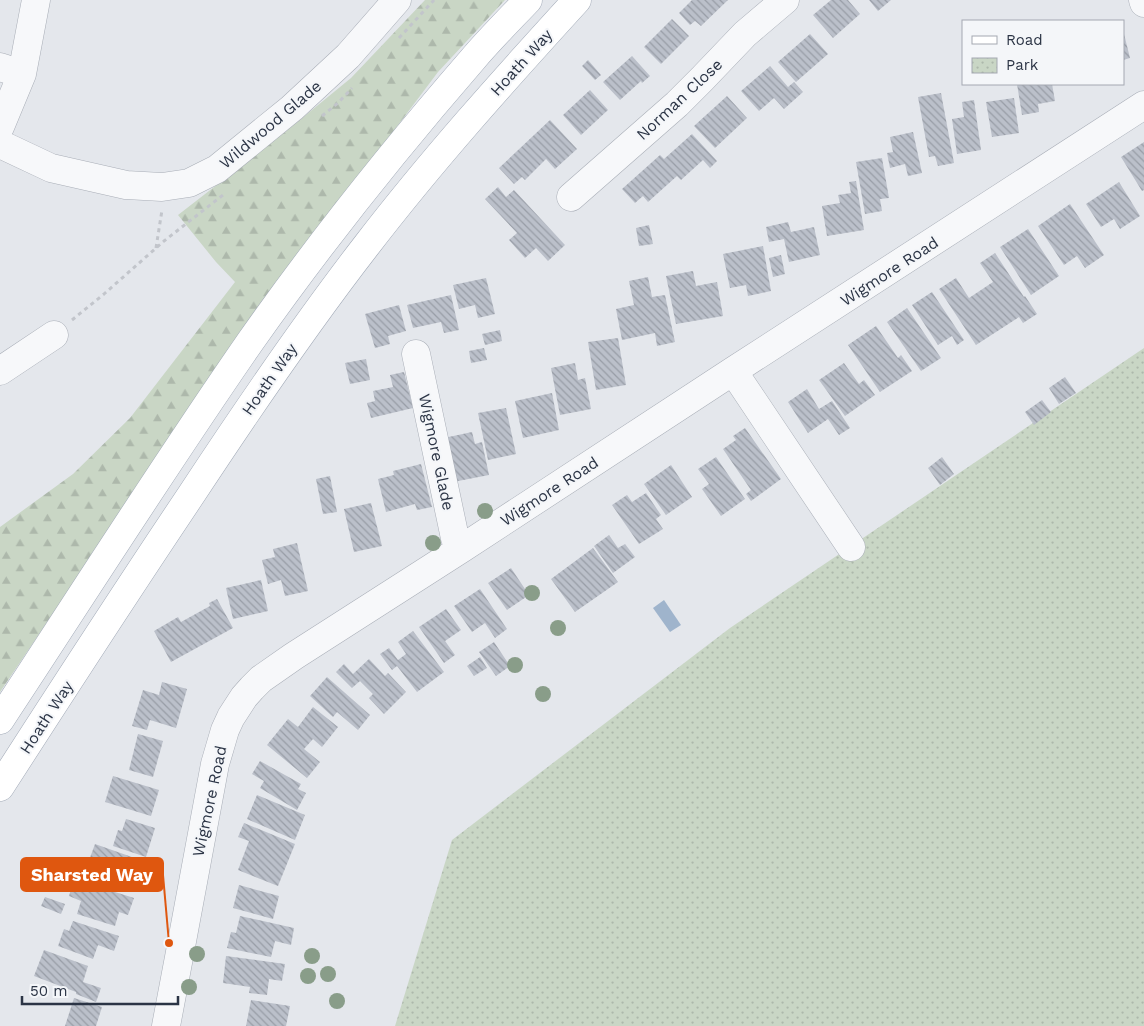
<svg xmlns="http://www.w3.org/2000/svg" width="1144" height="1026" font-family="'Work Sans',sans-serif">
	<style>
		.forest { fill: url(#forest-firs) }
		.park { fill: url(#park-dots) }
		.water { fill: #9fb4cc }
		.building { fill: url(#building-back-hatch) }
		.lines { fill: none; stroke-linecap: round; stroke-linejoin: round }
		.minor-casing { stroke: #a9aeb7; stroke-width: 29 }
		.major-casing { stroke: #a3abb8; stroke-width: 29 }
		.path { stroke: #c2c5cb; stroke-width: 3; stroke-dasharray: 4 4; stroke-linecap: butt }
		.minor { stroke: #f7f8fa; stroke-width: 28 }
		.major { stroke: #fff; stroke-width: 28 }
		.tree { fill: #899d89 }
		.labels { text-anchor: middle; stroke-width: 4; stroke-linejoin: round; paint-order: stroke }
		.street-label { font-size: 16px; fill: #2b3445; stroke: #f4f6f9 }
		.leader { fill: none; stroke: #df570f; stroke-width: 2 }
		.callout-dot { fill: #df570f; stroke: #f4f6f9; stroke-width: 2 }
		.callout { fill: #df570f; stroke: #df570f; stroke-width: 2 }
		.callout-label { font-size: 18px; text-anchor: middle; font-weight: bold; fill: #fff }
	</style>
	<defs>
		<pattern id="forest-firs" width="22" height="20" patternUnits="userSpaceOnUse" patternTransform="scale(1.25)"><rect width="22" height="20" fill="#c9d6c5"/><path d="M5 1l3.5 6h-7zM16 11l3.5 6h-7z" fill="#adb8ab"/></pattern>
		<pattern id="park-dots" width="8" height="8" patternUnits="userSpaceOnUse" patternTransform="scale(1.25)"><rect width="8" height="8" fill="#c9d6c5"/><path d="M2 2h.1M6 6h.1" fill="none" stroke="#adb8ab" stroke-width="1.8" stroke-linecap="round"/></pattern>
		<pattern id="building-back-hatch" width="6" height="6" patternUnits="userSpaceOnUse" patternTransform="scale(1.25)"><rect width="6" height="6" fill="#bbc0ca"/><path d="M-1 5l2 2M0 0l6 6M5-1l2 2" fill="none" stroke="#989da6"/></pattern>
	</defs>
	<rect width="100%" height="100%" fill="#e4e7ec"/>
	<!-- forest -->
	<path class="forest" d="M425,0H505L438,72L247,326L0,692V527L73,474L130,418L235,282L216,262L178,215L290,128L351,78Z"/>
	<!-- park -->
	<path class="park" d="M1144,348V1026H395L452,840L730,628Z"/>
	<!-- water -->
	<path class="water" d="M664,600L681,625L670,632L653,608Z"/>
	<!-- building -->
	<path class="building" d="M692,0H728L701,26L695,21L690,25L679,13Z
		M831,0H848L860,14L833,38L813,15Z
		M869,0H891L878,11Z
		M672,19L689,36L661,64L644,47Z
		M810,34L828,54L796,82L778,62Z
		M1124,34L1130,58L1123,60V35Z
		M632,56L650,76L642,83L641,81L620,100L603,82Z
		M588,60L601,75L595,80L582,66Z
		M770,66L788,87L794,82L803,92L784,109L774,98L759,111L741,91Z
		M1017,84H1052L1055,101L1038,104L1039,112L1022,115Z
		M590,90L608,110L581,135L563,115Z
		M941,93L954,163L938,166L935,156L929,157L918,97Z
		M727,96L747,118L715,148L694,126Z
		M1014,98L1019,133L992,137L986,102Z
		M974,100L981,150L957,154L952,119L964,117L962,102Z
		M550,120L577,149L555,169L546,159L525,180L522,177L514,184L499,168Z
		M913,132L922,173L908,176L905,164L890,168L887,153L893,152L890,137Z
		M692,134L717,161L710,168L703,160L681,180L677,176L648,202L643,196L635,203L622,189L660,155L664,159Z
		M1144,142V190L1142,191L1121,157Z
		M882,158L889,198L880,199L882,211L865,214L856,162Z
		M856,181L864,230L827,236L822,206L840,203L838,195L851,193L849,182Z
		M1119,182L1140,216L1120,229L1114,219L1101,227L1086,204Z
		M498,187L506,197L514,190L565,245L548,261L536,248L525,258L509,240L517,233L485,199Z
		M1070,204L1104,255L1085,268L1077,256L1064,265L1038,226Z
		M788,222L791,232L814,227L820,255L789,262L784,239L769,242L766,227Z
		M649,225L653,244L639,246L636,228Z
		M1028,229L1059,276L1031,295L1000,247Z
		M763,246L771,291L748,296L746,285L730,288L723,254Z
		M995,253L1024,297L1025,296L1037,314L1023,323L1019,317L976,345L939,289L956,278L969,298L993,282L980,263Z
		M781,255L785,274L773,277L769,258Z
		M693,271L696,286L717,282L723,316L676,324L666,276Z
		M648,277L652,297L665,295L675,342L657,346L655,333L622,340L616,309L634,305L629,281Z
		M486,278L495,314L478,318L475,305L459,309L453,285Z
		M932,292L964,340L957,345L952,336L938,345L912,305Z
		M451,295L459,330L444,333L441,322L413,328L407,305Z
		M399,305L406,331L388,336L390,344L375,348L365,314Z
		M907,308L941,358L921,371L887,322Z
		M876,326L898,358L901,355L912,371L880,392L848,345Z
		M500,330L502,341L485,345L482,334Z
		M618,338L626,385L596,390L588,342Z
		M484,348L487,360L471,363L469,351Z
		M366,359L370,380L350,384L345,363Z
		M575,363L578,380L585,378L591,409L560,415L551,368Z
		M844,363L859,384L864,380L875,395L845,416L819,380Z
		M404,372L413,408L371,418L367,403L375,401L373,391L393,387L390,375Z
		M1065,377L1076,393L1059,404L1049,388Z
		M807,389L819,409L832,401L850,428L839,435L828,419L808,433L788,402Z
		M552,393L559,430L523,438L515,401Z
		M1042,400L1051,412L1034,425L1025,412Z
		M506,408L516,454L488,460L478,413Z
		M745,428L781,479L751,501L746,494L751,490L723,449L736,440L733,436Z
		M472,432L475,444L482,442L489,475L453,482L444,438Z
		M716,457L745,499L721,516L702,489L709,484L698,469Z
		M942,457L954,474L940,485L928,468Z
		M421,464L432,507L417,510L415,504L386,512L378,479L394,475L393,471Z
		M671,465L692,497L666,515L644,484Z
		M330,476L337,512L323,514L316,479Z
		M646,493L661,515L656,519L663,529L639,544L612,505L627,495L632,502Z
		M371,503L382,546L354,552L344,509Z
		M609,535L618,548L625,544L635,557L613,573L594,546Z
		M297,543L308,591L285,596L281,580L268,584L262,560L275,557L273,549Z
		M593,548L618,582L575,612L551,579Z
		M511,568L529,595L507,610L488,583Z
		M261,580L268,611L233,619L226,588Z
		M480,589L507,629L495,638L485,623L472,632L454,606Z
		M217,599L233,628L171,662L154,631L178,617L181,622L210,606L209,603Z
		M446,609L461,630L445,641L455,655L444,663L419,627Z
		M413,631L444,672L417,692L397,666L392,670L380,654L389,648L398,660L406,654L398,642Z
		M494,642L510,666L496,676L479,652Z
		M480,657L487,668L474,676L467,666Z
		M369,659L385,676L388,673L406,692L384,714L369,698L373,694L360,681L352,688L336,672L344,664L353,674Z
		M327,677L370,715L358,730L337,712L333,717L310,696Z
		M162,682L187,689L176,728L150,720L147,730L132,726L143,690L159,695Z
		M313,707L338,727L322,747L313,739L304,749L320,762L307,778L267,745L288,719L298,727Z
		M138,734L163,741L153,777L129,770Z
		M260,761L301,784L298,789L306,793L297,810L260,788L264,781L252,774Z
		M113,776L159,790L151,816L105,802Z
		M257,795L305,815L295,840L247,819Z
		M126,819L155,828L146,857L113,846L118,830L122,831Z
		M244,823L295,844L278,886L238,870L249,841L238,837Z
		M95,844L146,862L135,892L84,874Z
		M74,879L134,898L128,915L119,912L115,926L77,914L81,901L69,896Z
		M239,885L279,896L273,919L233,908Z
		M45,897L65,904L61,914L41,906Z
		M240,916L294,928L291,945L275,941L271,957L227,948L231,932L236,933Z
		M73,921L119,936L114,951L98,945L93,959L58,946L64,929L69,931Z
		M44,950L88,966L83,982L101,988L96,1002L76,994V992L34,976Z
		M226,956L285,964L282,981L269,979L267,995L249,993L250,987L223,983Z
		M74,998L102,1007L96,1026H65Z
		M251,1000L290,1006L286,1026H246Z"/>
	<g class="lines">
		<!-- minor casing -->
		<g class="minor-casing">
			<path id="minor" d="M1143,0L1144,3
				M0,67L22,74
				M0,127L22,74L36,0
				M0,144L51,168L126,185L162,187L189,183L217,169L292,108L348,56L397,0
				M571,197L677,104L702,79L745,34L785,0
				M416,354L455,538L461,549
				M0,371L54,335
				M733,371L851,547
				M166,1026L180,952L215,764L225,730L231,717L244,697L252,688L261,679L294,656L461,549L733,371L1144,105"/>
		</g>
		<!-- major casing -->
		<g class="major-casing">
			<path id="major" d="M0,720C83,594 164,466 250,342C319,244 394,150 473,59C490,39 509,20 528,0
				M0,787C63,689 126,592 191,495C247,410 304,326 366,246C432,160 504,80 577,0"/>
		</g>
		<!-- path -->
		<path class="path" d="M399,38L434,0
			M322,116L338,103L352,88
			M156,248L162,210
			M72,320L104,294L164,241L223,195"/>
		<!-- minor -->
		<use href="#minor" class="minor"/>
		<!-- major -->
		<use href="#major" class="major"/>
	</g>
	<!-- trees -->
	<g class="tree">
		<circle cx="485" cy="511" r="8"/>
		<circle cx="433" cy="543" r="8"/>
		<circle cx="532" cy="593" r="8"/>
		<circle cx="558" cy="628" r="8"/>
		<circle cx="515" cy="665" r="8"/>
		<circle cx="543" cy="694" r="8"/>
		<circle cx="197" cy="954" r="8"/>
		<circle cx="312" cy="956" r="8"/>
		<circle cx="328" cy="974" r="8"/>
		<circle cx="308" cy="976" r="8"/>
		<circle cx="189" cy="987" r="8"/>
		<circle cx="337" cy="1001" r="8"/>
	</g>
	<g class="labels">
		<!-- street labels -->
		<g class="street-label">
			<text transform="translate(521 62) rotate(-48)" y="6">Hoath Way</text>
			<text transform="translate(679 99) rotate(-43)" y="6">Norman Close</text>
			<text transform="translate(270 124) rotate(-40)" y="6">Wildwood Glade</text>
			<text transform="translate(889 271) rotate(-33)" y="6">Wigmore Road</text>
			<text transform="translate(269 379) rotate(-55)" y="6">Hoath Way</text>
			<text transform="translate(437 452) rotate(78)" y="6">Wigmore Glade</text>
			<text transform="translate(549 491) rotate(-33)" y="6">Wigmore Road</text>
			<text transform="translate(46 717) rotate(-57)" y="6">Hoath Way</text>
			<text transform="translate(209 801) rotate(-78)" y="6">Wigmore Road</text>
		</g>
	</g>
	<!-- callouts -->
	<path class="leader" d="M169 943L163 875"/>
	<circle class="callout-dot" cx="169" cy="943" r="5"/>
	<rect class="callout" x="21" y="858" width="142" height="33" rx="5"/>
	<g class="callout-label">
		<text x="92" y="881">Sharsted Way</text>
	</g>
	<!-- legend -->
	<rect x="962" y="20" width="162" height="65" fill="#f4f6f9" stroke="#a4a8b1"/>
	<rect x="972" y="36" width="25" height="8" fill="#ffffff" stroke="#a4a8b1"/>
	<text x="1006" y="45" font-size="15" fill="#2b3445">Road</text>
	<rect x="972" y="58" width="25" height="15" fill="url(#park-dots)" stroke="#a4a8b1"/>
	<text x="1006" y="70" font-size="15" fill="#2b3445">Park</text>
	<!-- scale -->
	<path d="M22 996v8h156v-8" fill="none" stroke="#2b3445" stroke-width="2.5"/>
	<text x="30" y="996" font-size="15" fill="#2b3445" stroke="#f4f6f9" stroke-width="4" paint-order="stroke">50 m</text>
</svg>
